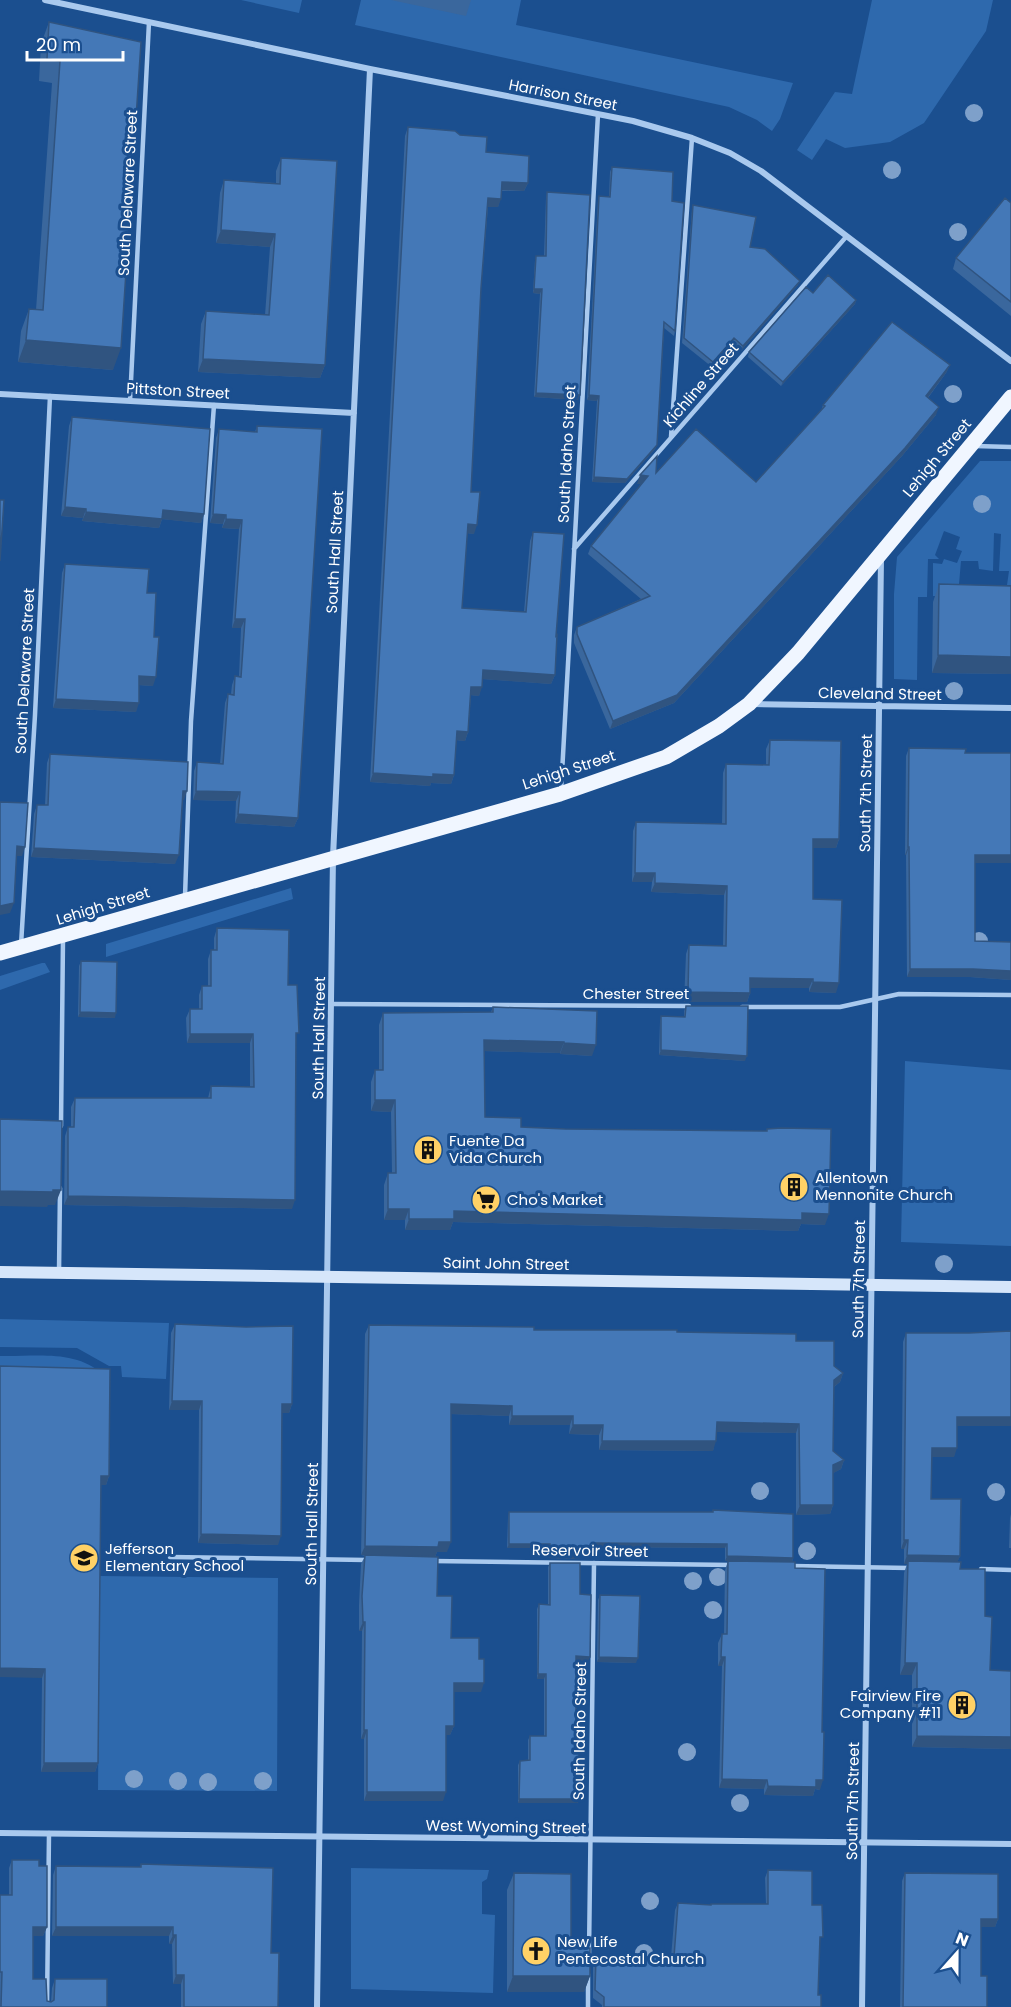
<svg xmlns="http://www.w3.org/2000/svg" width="1011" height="2007" font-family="Poppins,sans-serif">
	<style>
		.green { fill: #2e69ad }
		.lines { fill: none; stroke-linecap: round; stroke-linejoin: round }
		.lane { stroke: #a9c9ee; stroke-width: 4.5 }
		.street { stroke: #a9c9ee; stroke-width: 6 }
		.secondary { stroke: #d6e6fa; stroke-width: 12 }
		.primary { stroke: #f0f6ff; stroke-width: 15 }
		.tree { fill: #7ea0ca }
		.wall { fill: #3a679d }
		.shaded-wall { fill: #305480 }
		.building { fill: #4478b7; stroke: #305480; stroke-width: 1.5 }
		.labels { text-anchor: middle; stroke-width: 6; stroke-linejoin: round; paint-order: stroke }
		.street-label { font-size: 15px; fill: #fff; stroke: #1b4f8f }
		.poi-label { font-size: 15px; fill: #fff; stroke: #1b4f8f; text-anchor: start }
	</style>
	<rect width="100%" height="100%" fill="#1b4f8f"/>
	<!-- green -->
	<path class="green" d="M241,0H302L299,13Z
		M361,0H521L516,25L793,83L780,119L772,131L757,120L729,107L355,25Z
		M872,0H993L986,31L924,123L890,142L845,148L826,139L812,160L797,150L835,92L852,94Z
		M980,461H1011V585H1007L1009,571H999L1001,534L994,533L993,571L979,569L978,561H961L958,596H933V563L942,564L944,559L957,563L962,551L956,549L960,537L944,531L935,555L939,559H928L927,597H918L917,680L894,679V594L897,557Z
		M291,888L293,899L106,957V944Z
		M42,963H45L50,972L0,990V976Z
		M905,1061L1011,1070V1246L901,1242Z
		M0,1319L169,1323L166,1379L122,1377L121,1366H109L77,1348L0,1347Z
		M0,1356C35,1357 76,1349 103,1375L0,1373Z
		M100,1576L278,1578L277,1791L98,1790Z
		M351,1868L489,1870L487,1879L482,1882V1914L495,1915L493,1993L351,1989Z"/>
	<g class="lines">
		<!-- lane -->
		<path class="lane" d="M130,401L149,22
			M671,437L692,138
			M975,446L1011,447
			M574,549L846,237
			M561,792L598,114
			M185,897L191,721L214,405
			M21,945L35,715L50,396
			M331,1004L689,1006
			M742,1007H840L899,994L1011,995
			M61,1126L63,939
			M59,1273L60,1188
			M170,1557L366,1560
			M432,1561L732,1565
			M792,1566L909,1568
			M981,1569L1011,1570
			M589,1954L594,1563
			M47,2007L49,1833
			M588,2007V1974"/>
		<!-- street -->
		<path class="street" d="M45,0L370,69L633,121L692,138L730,153L761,171L1011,361
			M0,394L354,413
			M752,704L1011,708
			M0,1833L1011,1844
			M317,2007L333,857L370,69
			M862,2007L881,558"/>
		<!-- secondary -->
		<path class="secondary" d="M0,1272L1011,1287"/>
		<!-- primary -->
		<path class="primary" d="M0,953L560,794L666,757L719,726L749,704L798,653L1011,397"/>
	</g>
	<!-- trees -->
	<g class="tree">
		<circle cx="974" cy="113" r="9"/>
		<circle cx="892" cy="170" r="9"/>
		<circle cx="958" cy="232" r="9"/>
		<circle cx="953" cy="394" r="9"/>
		<circle cx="982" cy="504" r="9"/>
		<circle cx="954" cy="691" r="9"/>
		<circle cx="979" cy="941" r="9"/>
		<circle cx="944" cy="1264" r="9"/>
		<circle cx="760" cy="1491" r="9"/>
		<circle cx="996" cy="1492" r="9"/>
		<circle cx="807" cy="1551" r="9"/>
		<circle cx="718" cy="1577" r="9"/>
		<circle cx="693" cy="1581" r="9"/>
		<circle cx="713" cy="1610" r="9"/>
		<circle cx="687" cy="1752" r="9"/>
		<circle cx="134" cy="1779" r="9"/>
		<circle cx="178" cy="1781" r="9"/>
		<circle cx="263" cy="1781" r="9"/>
		<circle cx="208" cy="1782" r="9"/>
		<circle cx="740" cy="1803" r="9"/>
		<circle cx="650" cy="1901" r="9"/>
		<circle cx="644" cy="1953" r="9"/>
	</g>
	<!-- wall -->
	<path class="wall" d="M391,0H471L466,16Z
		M49,22L141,42L113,370L18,362L21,331L29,309L36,310L52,83L39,81L41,44Z
		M408,127L528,183L524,191H502L498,207H488L481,288L471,492L474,534L467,533L462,608L524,612L530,541L533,532L556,636L555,675L551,684L483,679L479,696L471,695L468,732L465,741L456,740L454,775L451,784L431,783L430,786L370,782L405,136Z
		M281,158L325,365L320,378L198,372L201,324L206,311L265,315L270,247L216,243L220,193L224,180L276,183V171Z
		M612,167L672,201L675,331L674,336L664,328L657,445L655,449L625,483L592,482L597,401L587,400L598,200L599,196H609L610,172Z
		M547,192L578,400L534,397L540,294L533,293L535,260L536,256H544L546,197Z
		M1011,203V316L953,269L956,258Z
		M693,205L750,247L798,285L741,351L732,343L712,367L682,343L692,209Z
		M813,293L856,300L855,304L781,386L748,357L749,352Z
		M950,365L946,373L928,398L936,415L902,456L674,703L610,729L574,643V635L577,627L641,599L588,554L591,546L641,484H637L656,473L756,482L821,411L823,405Z
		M72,417L204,514L201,523L162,519L159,528L82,521L83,518L61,516L69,426Z
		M257,426L298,818L294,827L235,823L236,801L193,800L194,771L197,762L220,764L225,703L228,694H231L232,685L235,676L239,677L241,628H232L239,529L222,528L223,524L210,523L216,438L219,429L255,432Z
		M65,564L147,593L153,686L139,685L136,712L53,708L62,573Z
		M939,584L1011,586V674L932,673L933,602Z
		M770,740L839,839L836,848H813V899L836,993L809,992V988H750V993L747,1002H684L686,954L689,945L723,946L724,895L651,892L652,882H632L633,831L636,822L722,824L723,773L726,764L766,765V749Z
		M909,748L965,753L1011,863H975V941L1011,942V980L970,977H907L906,855H905L906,756Z
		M50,754L184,800H182L175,864L31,857L34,814L37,805H45L47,763Z
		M217,928L288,985L296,1041L292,1209L64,1205L65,1136L68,1127H71V1107L75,1098H208L211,1086L250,1087V1043H187L186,1018L190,1009H199V995L202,986H208V959L211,950H214V938Z
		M81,961L115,1018L78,1017L79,966Z
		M686,1006L745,1061L659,1055L660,1021L661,1016L684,1017V1011Z
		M493,1007L592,1056L560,1054V1053L484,1051L485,1117L521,1127L565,1129L766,1131L767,1129L825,1225L801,1224L798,1231L453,1222L450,1230H405V1220H384V1185L388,1173H392L391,1112L371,1111V1082L375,1070H379V1025L383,1013L491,1012Z
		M175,1324L292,1404L289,1413H282L278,1545L198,1543L199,1410H169L171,1333Z
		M369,1325L534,1330L677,1332L796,1341L843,1373L840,1382L834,1387L833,1451L844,1460L841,1469L833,1473V1505L830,1514L796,1515V1433L716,1432L713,1451L599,1450V1435L569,1434L570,1425H509V1416L451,1414L447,1552H437L435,1557L437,1596L451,1638L479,1659L481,1692H454V1726L450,1735H446L443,1801H364V1739H361L362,1631H359V1605L361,1564L365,1556L361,1555L365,1334Z
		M1011,1331V1426H957L954,1457H932L931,1499L960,1556L957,1562L960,1569L985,1616L990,1670L1011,1671V1749L912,1747V1675H900L904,1573L907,1564H904V1549H901L903,1342L906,1333H969Z
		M0,1366L109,1476L106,1485H101L98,1763L95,1772H41L42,1678Z
		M713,1510L793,1558L792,1562L795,1568L820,1790L815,1789L813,1796L764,1795V1789L719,1788L722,1666H718V1643L722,1634H724L725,1570L728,1561H725V1548L592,1547L591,1550H581L579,1559L548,1558V1548H507L508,1517L509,1512H712Z
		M1011,1514V1548H1009L1010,1518Z
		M550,1563L580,1594L588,1661H576L578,1803H518V1765L520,1761L528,1760V1740L530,1736H544V1679H537V1609L539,1604L548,1605V1567Z
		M600,1595L636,1663L597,1662L598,1600Z
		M12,1860L39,1866L47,1927L43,1936H33V1979L47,2001L51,2002L52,1988L55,1979L107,2007H0V1895H9V1868Z
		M141,1864L271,1953L278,2007H181V1984H173L172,1944H169V1936H52L53,1875L56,1866L140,1867Z
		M768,1870L812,1905L820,1943L818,1995L821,2007H602V2005L593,1998V1965L596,1957H671L675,1910L678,1903L710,1905L766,1904L765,1878Z
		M514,1873L571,1948L590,1976L584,1992H507V1890Z
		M905,1873L998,1919L995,1927H981V1976L987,2007H900L902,1881Z"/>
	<!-- shaded-wall -->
	<path class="shaded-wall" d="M502,182L528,183L524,191L499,190Z
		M488,198L501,199L498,207H485Z
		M221,230L275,234L270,247L216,243Z
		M800,281L798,285L741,351L743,346Z
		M534,289H542L540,294L533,293Z
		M856,300L855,304L781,386L783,382Z
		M734,338L732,343L712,367L713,362Z
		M26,340L121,348L113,370L18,362Z
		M203,359L325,365L320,378L198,372Z
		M950,365L946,373L923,404L926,396Z
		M536,393L580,395L578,400L534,397Z
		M589,395L599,396L597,401L587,400Z
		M939,407L936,415L902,456L674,703L610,729L613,721Z
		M657,445L655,449L625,483L592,482L594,477Z
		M640,475L648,476L645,484H637Z
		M65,507L86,509L83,518L61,516Z
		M163,510L204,514L201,523L160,519Z
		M86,512L162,519L159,528L82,521Z
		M213,514L226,515L223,524L210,523Z
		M226,519L242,520L239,529L222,528Z
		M468,524L477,525L474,534L464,533Z
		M235,619H245L241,628H232Z
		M938,655L1011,657V674L932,673Z
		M483,670L555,675L551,684L480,679Z
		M139,676L156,677L153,686L136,685Z
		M471,687H482L479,696L468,695Z
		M56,699L139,703L136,712L53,708Z
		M457,731L468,732L465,741L454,740Z
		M373,773L433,774L454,775L451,784L431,783L430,786L370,782Z
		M183,791H187L184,800H180Z
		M196,791L240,792L236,801L193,800Z
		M238,814L298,818L294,827L235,823Z
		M813,839H839L836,848H810Z
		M17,846L25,847L22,856H14Z
		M908,847H909L906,855H905Z
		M34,848L179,855L175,864L31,857Z
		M975,855H1011V863H972Z
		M635,873H655L652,882H632Z
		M655,883L727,886L724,895L651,892Z
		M14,903L10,913L0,915V906Z
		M910,969H973L1011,971V980L970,977H907Z
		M750,978L813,979L809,988H747Z
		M813,982L839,983L836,993L809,992Z
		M688,992L750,993L747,1002H684Z
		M80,1012L116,1013L115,1018L78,1017Z
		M190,1034H253L250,1043H187Z
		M484,1040L564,1042L560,1053L480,1051Z
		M564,1043L596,1045L592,1056L560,1054Z
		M661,1050L747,1056L745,1061L659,1055Z
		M375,1100H395L391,1112L371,1111Z
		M61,1190L55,1205H48L47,1207L0,1206V1191Z
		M68,1196L295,1200L292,1209L64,1205Z
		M388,1209H409L405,1220H384Z
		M454,1211L802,1213L829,1214L825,1225L801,1224L798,1231L453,1222L450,1230H405L409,1219Z
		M843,1373L840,1382L830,1390L834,1380Z
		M172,1401H202L199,1410H169Z
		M282,1404H292L289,1413H279Z
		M451,1404L512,1406L509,1416L447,1414Z
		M512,1416H573L570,1425H509Z
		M957,1417H1011V1426H954Z
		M717,1422L799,1424L796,1433L713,1432Z
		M573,1425H603L599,1435L569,1434Z
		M602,1441H716L713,1451L599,1450Z
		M932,1448H957L954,1457H929Z
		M844,1460L841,1469L830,1475L833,1465Z
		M101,1476H109L106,1485H98Z
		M800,1505H833L830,1514L796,1515Z
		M201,1534L281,1536L278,1545L198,1543Z
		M904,1540H908L904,1549H901Z
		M439,1542H451L447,1552H437L435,1557L361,1555L365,1546Z
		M593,1543L727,1544L725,1548L592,1547L591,1550H579L581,1546Z
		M509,1544H550L548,1548H507Z
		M550,1554H581L579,1559L548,1558Z
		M907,1555L960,1556L956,1565L908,1561L907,1564H904Z
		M727,1556L793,1558L792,1562L725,1561Z
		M363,1622H365L362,1631H359Z
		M576,1656L590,1657L588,1661H574Z
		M599,1657L638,1658L636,1663L597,1662Z
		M721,1657H725L722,1666H718Z
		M905,1663H917L912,1675H900Z
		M0,1668L45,1669L42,1678L0,1677Z
		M538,1674H546L544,1679H537Z
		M454,1683H484L481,1692H450Z
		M446,1726H454L450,1735H443Z
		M364,1730H367L364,1739H361Z
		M917,1736L1011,1737V1749L912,1747Z
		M44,1763H98L95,1772H41Z
		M722,1779L767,1780L764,1789L719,1788Z
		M816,1780H823L820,1790L815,1789L813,1796L764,1795L768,1786Z
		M367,1792H446L443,1801H364Z
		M519,1799H579L578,1803H518Z
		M981,1919H998L995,1927H978Z
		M33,1927H47L43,1936H30Z
		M56,1927H173L169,1936H52Z
		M173,1935H176L172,1944H169Z
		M176,1975H184L181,1984H173Z
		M513,1976H590L584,1992H507Z"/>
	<!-- building -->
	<path class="building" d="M49,22L141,42L121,348L26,340L29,309L43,310L60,61L47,59Z
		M408,127L455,131L460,135L487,137L486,152L529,156L528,183L502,182L501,199L488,198L481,288L471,492H480L477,525L468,524L462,608L526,612L533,532L564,534L556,636L557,635L555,675L483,670L482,687H471L468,732L457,731L454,775L433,774V777L373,773Z
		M281,158L337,161L325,365L203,359L206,311L269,315L275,234L221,230L224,180L280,184Z
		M612,167L673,172L672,201L684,203L675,331L664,322L657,445L627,479L594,477L599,396L589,395L599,196L610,197Z
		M547,192L590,195L580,395L536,393L542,289H534L536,256H546Z
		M1005,198L1011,203V302L956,258Z
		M693,205L756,217L750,247L765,249L800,281L743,346L734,338L713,362L684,338Z
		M828,275L856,300L783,382L749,352L806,287L813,293Z
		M892,322L950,365L926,396L939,407L905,448L677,695L613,721L577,634V627L650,596L591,546L648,476L640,475L657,456L656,473L696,429L756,482L825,406L823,405Z
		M72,417L210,429L204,514L163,510L162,519L86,512V509L65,507Z
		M257,426L322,429L298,818L238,814L240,792L196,791L197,762L223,764L228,694L234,695L235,676L241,677L245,619H235L242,520L226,519V515L213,514L219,429L257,432Z
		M0,500H4L0,561Z
		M65,564L149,569L147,593H156L154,637H159L156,677L139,676V703L56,699Z
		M939,584L1011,586V657L938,655Z
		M770,740L841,741L839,839H813V899L842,900L839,983L813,982V979L750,978V993L688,992L689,945L726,946L727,886L655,883V873H635L636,822L726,824V764L769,765Z
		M909,748L966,749L965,753H1011V855H975V941L1011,942V971L973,969H910L909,847H908Z
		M50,754L188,762L187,791H183L179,855L34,848L37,805H48Z
		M0,802L28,803L25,847L17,846L14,903L0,906Z
		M217,928L289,930L288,985H297L299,1033H296L295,1200L68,1196V1127H74L75,1098H211V1086L254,1087L253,1034H190V1009H202V986H211V950H217Z
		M81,961L117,962L116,1013L80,1012Z
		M686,1006H748L747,1056L661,1050V1016L685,1017Z
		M493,1007L597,1011L596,1045L564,1043V1042L484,1040L485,1117L521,1118V1127L565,1129L767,1131V1129L781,1128L831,1129L829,1214L802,1213V1220L454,1211V1219H409V1209H388V1173H396L395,1100H375V1070H383V1013L493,1012Z
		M0,1119L62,1121L61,1190H53V1192L0,1191Z
		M175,1324L246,1327L293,1326L292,1404H282L281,1536L201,1534L202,1401H172Z
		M369,1325L534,1327V1330H677V1332L796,1334V1341H834V1366L843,1373L834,1380L833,1451L844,1460L833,1465V1505H800L799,1424L717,1422L716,1441H602L603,1425H573V1416H512V1406L451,1404V1542H439L438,1547L365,1546Z
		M1011,1331V1417H957V1448H932L931,1499H961L960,1556L907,1555L908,1540H904L906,1333H969Z
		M0,1366L110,1369L109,1476H101L98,1763H44L45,1669L0,1668Z
		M713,1510L793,1514V1558L727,1556V1544L593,1543V1546H581V1554H550V1544H509V1512H713Z
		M365,1555L438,1557L437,1596H452L451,1638H479V1659H484V1683H454V1726H446V1792H367V1730H364L365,1622H363L362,1596Z
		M728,1561L795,1562V1568L825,1569L822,1732H824L823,1780H816V1787L768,1786L767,1780L722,1779L725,1657H721L722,1634H727Z
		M908,1561L961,1562L960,1569H985V1616L992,1617L990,1670L1011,1671V1737L917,1736V1663H905Z
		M550,1563H580V1594L591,1595L590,1657L576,1656V1736H579V1799H519L520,1761L530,1760V1736H546V1674H538L539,1604L550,1605Z
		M600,1595L640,1596L638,1658L599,1657Z
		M12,1860H39V1866H47V1927H33V1979H46L47,2001L51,2002L54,2000L55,1979H107V2007H1L2,1972H0V1895H12Z
		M141,1864L273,1868L271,1953H279L278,2007H184V1975H176V1935H173V1927H56V1866L141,1867Z
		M768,1870L812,1871V1905H822L823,1937H820L818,1995H821V2007H604V1997L595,1990L596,1957H674L678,1903L711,1905V1904H768Z
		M514,1873L571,1874V1948H590V1976H513Z
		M905,1873L998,1874V1919H981V1976H987V2007H903Z"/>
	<!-- icons -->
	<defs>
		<g id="building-disc" transform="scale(1.5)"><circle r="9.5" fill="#ffd166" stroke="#1b4f8f"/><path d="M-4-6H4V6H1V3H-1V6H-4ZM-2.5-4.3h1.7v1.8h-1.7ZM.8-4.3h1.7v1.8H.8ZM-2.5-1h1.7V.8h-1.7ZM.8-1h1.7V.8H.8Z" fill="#111"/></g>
		<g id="supermarket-disc" transform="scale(1.5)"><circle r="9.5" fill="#ffd166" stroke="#1b4f8f"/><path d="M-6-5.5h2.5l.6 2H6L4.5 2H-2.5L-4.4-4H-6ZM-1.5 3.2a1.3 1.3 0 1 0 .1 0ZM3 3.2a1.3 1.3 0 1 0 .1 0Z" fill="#111"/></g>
		<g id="school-disc" transform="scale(1.5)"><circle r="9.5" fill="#ffd166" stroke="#1b4f8f"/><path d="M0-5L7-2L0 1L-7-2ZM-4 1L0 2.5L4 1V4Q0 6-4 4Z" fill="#111"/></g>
		<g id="church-disc" transform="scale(1.5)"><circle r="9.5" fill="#ffd166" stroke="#1b4f8f"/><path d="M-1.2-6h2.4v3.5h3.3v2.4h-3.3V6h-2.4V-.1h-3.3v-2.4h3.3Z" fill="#111"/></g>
	</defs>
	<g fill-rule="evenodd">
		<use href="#building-disc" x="428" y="1150"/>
		<use href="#building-disc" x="794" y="1187"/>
		<use href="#supermarket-disc" x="486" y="1200"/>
		<use href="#school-disc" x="84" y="1558"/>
		<use href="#building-disc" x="962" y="1705"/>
		<use href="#church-disc" x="536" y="1951"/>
	</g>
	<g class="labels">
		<!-- street labels -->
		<g class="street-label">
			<text transform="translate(563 95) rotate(11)" y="5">Harrison Street</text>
			<text transform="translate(128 193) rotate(-87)" y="5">South Delaware Street</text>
			<text transform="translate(701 385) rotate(-49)" y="5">Kichline Street</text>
			<text transform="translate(178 391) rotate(3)" y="5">Pittston Street</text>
			<text transform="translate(567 454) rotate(-87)" y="5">South Idaho Street</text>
			<text transform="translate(937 458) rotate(-50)" y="5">Lehigh Street</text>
			<text transform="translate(335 552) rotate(-87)" y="5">South Hall Street</text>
			<text transform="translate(25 671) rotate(-87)" y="5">South Delaware Street</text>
			<text transform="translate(880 694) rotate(1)" y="5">Cleveland Street</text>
			<text transform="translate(569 770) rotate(-18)" y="5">Lehigh Street</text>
			<text transform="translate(866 793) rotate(-89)" y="5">South 7th Street</text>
			<text transform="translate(103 906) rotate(-17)" y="5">Lehigh Street</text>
			<text x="636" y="999">Chester Street</text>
			<text transform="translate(319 1038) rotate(-89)" y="5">South Hall Street</text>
			<text transform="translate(506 1264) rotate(1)" y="5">Saint John Street</text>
			<text transform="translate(859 1279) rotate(-89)" y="5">South 7th Street</text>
			<text transform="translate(312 1524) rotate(-89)" y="5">South Hall Street</text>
			<text transform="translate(590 1551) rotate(1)" y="5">Reservoir Street</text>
			<text transform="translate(580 1731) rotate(-89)" y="5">South Idaho Street</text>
			<text transform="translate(853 1801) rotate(-89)" y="5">South 7th Street</text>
			<text transform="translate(506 1827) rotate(1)" y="5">West Wyoming Street</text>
		</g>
		<!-- poi labels -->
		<g class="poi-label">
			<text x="449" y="1146">Fuente Da<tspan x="449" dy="17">Vida Church</tspan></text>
			<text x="815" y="1183">Allentown<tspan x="815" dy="17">Mennonite Church</tspan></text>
			<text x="507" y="1205">Cho's Market</text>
			<text x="105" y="1554">Jefferson<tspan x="105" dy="17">Elementary School</tspan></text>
			<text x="941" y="1701" text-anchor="end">Fairview Fire<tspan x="941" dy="17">Company #11</tspan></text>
			<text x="557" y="1947">New Life<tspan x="557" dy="17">Pentecostal Church</tspan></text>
		</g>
	</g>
	<!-- north arrow -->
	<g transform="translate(957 1953) rotate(21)" stroke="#1b4f8f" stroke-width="4.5" paint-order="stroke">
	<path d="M0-4.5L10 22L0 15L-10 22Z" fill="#ffffff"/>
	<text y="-9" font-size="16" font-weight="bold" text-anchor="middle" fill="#ffffff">N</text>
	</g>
	<!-- scale -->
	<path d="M27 51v9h96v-9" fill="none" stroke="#ffffff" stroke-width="3"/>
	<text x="36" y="51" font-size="18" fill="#ffffff" stroke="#1b4f8f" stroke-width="4.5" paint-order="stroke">20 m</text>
</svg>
